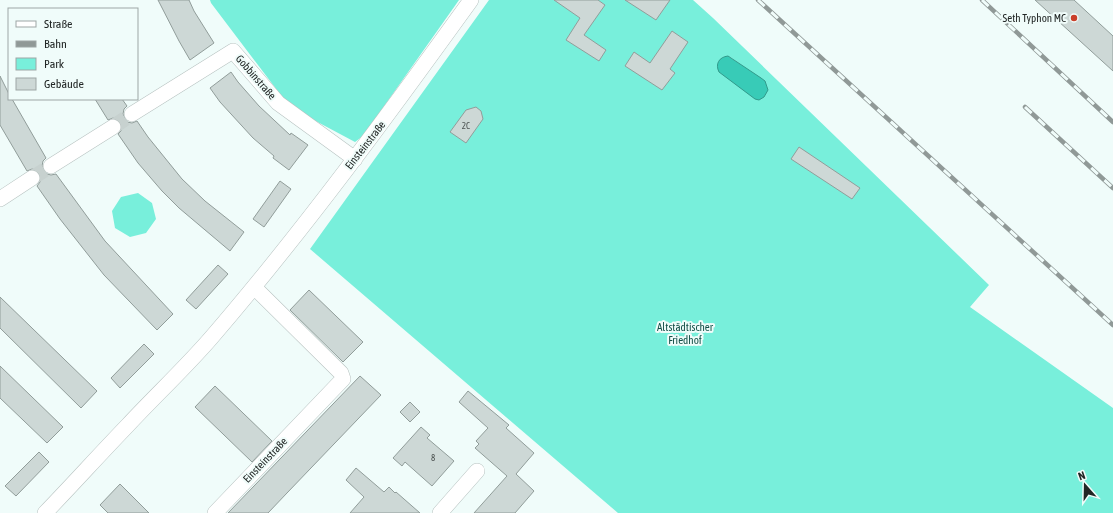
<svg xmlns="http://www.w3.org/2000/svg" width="1113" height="513" font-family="'Asap Condensed',sans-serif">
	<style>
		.green { fill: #78efdb; fill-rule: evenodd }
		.water { fill: #38cbb7; stroke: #319a8b }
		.building { fill: #cdd8d6; stroke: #919d9a }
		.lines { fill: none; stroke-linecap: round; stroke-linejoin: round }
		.street-tunnel { stroke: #c7d1cf; stroke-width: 15; stroke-dasharray: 15 8; stroke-linecap: butt }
		.street-casing { stroke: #b7c2c0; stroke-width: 16 }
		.street { stroke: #fff; stroke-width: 15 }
		.rail-casing { stroke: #909997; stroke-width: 4.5 }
		.rail { stroke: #f0fcfa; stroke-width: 3; stroke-dasharray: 9; stroke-linecap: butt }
		.poi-dot { fill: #ca3e29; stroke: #f0fcfa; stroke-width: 1.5 }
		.labels { text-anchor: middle; stroke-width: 4; stroke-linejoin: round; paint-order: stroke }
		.number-label { font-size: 9px; fill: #4c5251 }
		.poi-label { font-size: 11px; fill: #212625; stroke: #f0fcfa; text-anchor: end }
		.street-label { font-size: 11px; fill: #212625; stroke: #f0fcfa }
		.park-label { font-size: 11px; fill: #134f47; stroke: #f0fcfa }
	</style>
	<rect width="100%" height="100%" fill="#f0fcfa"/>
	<!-- green -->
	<path class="green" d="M210,0H459L363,136L355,142L295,110L283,98L211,3Z
		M489,0H693L713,18L989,285L970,307L1113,408V513H618L310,249ZM724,57H730L764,81L718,62Z
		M138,193L152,203L156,219L146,233L130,237L115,228L112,211L121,197Z"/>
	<!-- water -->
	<path class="water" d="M728,56L761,78L765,81L768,90L764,97L759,100L755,99L719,72C715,64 719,57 728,56Z"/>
	<!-- building -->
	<path class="building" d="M158,0H189L194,11L214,43L190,60L179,41Z
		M554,0H598L605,5L584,35L606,50L599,61L566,40L580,18Z
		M625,0H670L656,20Z
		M1035,0H1074L1113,36V71Z
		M672,31L688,42L670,69L675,73L662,90L625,66L634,52L650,63Z
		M231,72L238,82L259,106L290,135L291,133L308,145L289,170L273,158L274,156L253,138L220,102L210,88Z
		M0,76L9,94V99H12L46,158L43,161L42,166L44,171L47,174L51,175L56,174L105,241L173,314L157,330L104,275L60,219L37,186L40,182L41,178L39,173L36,170L32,169L27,171L0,125Z
		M95,99H122L127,106L124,109L123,114L125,119L127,122L132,123L137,121L148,137L182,179L205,201L244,232L230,251L179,208L162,191L138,163L118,134L121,131L122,127L120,122L117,119L113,118L108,120Z
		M476,107L481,111L483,119L466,143L450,132L466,110Z
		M799,147L860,188L852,199L791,159Z
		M280,181L291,189L264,227L253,219Z
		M218,265L228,274L196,309L186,300Z
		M309,290L363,342L343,362L290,310Z
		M0,297L97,391L81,408L0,328Z
		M144,344L154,354L120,388L111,378Z
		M0,366L63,427L47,443L0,398Z
		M360,376L381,395L287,493L268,513H228Z
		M215,386L272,441L252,462L195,407Z
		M468,391L509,425L506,428L534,453L516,474L534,491L515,513H474L507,476L475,448L479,444L476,441L488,428L459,402Z
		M410,402L420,412L410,422L400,412Z
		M421,427L430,435L427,438L454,461L432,486L405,462L402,466L393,458Z
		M39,452L49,462L16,496L5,486Z
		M356,468L384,492L389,487L395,493L396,492L420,513H350L364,497L346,480Z
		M120,484L149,513H108L100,505Z"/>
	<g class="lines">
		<!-- street-tunnel -->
		<path class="street-tunnel" d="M113,127L132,114
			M32,178L51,166"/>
		<!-- street casing -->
		<g class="street-casing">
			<path id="street" d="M132,114L233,51L278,103L355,159
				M51,166L113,127
				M0,199L32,178
				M45,513C73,484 100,454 128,425C155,396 185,368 211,338C304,230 388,115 471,0
				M215,513L343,379L341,373L254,287
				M440,513L477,471"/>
		</g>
		<!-- street -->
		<use href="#street" class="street"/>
		<!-- rail casing -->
		<g class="rail-casing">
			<path id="rail" d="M758,0L1113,325
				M982,0L1113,122
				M1025,107L1113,188"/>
		</g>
		<!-- rail -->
		<use href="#rail" class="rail"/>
	</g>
	<!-- markers -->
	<circle class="poi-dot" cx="1074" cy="18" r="4"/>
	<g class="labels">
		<!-- number labels -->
		<g class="number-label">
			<text x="466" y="129">2C</text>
			<text x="433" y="461">8</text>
		</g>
		<!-- poi labels -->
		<g class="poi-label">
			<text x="1066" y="22">Seth Typhon MC</text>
		</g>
		<!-- street labels -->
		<g class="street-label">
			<text transform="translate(256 77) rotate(49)" y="4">Gobbinstraße</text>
			<text transform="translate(365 145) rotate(-52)" y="4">Einsteinstraße</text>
			<text transform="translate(265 460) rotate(-46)" y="4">Einsteinstraße</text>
		</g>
		<!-- park labels -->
		<g class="park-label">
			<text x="685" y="331">Altstädtischer<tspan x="685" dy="13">Friedhof</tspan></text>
		</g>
	</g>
	<!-- legend -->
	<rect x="8" y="8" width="130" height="92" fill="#f0fcfa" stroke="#9da6a5"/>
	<rect x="16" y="21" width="20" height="6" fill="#ffffff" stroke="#9da6a5"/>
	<text x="44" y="28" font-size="12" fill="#212625">Straße</text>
	<rect x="16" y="41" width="20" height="6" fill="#909997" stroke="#9da6a5"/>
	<text x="44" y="48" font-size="12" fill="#212625">Bahn</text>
	<rect x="16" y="58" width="20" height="12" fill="#78efdb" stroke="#9da6a5"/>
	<text x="44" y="68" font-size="12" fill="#212625">Park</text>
	<rect x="16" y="78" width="20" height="12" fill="#cdd8d6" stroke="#9da6a5"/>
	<text x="44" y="88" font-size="12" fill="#212625">Gebäude</text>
	<!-- north arrow -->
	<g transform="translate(1085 485) rotate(340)" stroke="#f0fcfa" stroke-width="3" paint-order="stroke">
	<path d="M0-3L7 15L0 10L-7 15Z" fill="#212625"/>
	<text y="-6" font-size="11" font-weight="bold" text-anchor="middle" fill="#212625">N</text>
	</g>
</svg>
